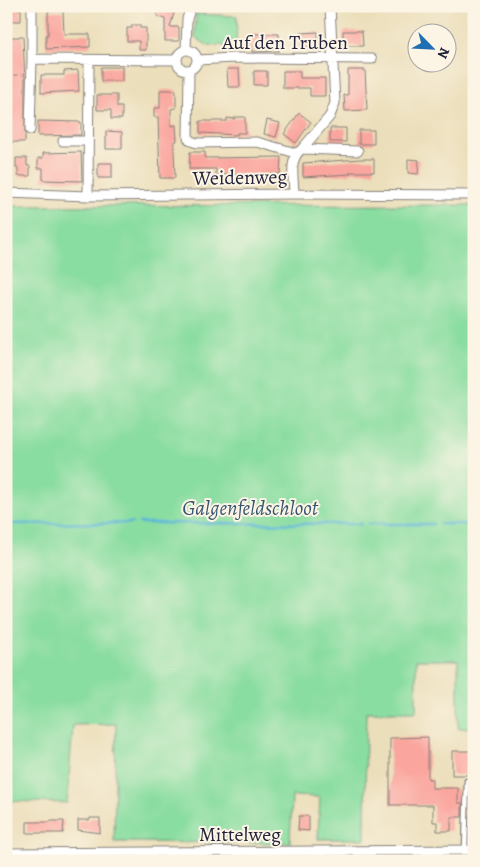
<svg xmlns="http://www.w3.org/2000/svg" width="480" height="867" font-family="Alegreya,serif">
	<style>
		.green { fill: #89dda0; stroke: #56806e }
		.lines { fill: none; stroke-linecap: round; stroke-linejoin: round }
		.stream { stroke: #5ab5d8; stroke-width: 2.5 }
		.building { fill: #faa59e }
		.service-casing { stroke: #86807a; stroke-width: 7 }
		.minor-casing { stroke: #86807a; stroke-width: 11 }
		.path { stroke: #86807a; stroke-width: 1; stroke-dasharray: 4 4; stroke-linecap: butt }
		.service { stroke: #fff; stroke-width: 4.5 }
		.minor { stroke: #fff; stroke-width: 9 }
		.labels { text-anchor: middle; stroke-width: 4; stroke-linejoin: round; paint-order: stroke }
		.street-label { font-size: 20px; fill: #22223b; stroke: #fcf5e5 }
		.water-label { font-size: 21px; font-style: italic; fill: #365572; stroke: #fcf5e5 }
	</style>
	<rect width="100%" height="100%" fill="#fcf5e5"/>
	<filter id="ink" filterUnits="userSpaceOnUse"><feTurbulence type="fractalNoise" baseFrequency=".02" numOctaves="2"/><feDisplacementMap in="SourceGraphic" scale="10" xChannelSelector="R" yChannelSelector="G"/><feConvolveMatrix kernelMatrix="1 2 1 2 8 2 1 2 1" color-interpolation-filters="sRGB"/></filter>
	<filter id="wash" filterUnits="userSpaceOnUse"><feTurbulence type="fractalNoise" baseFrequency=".0096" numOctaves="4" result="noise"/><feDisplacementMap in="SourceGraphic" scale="20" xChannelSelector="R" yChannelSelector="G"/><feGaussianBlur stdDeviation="1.12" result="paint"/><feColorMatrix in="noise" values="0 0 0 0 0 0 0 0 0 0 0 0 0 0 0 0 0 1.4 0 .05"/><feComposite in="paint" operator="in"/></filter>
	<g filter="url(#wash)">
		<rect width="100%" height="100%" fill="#ebdeba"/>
		<!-- green -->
		<path class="green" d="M196,14L237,16L236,53H230L223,45L208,46L195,37Z
			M474,205V728H458V660H416V712H366L365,839H318L320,797L292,796L290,843L114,842L116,724L73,725L67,803L6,801V206Z
			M228,855H271V861H228Z
			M152,856H183V861H152Z
			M301,856L349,858V861H301Z
			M403,857H474V861H403Z"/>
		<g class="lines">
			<!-- stream -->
			<path class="stream" d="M139,523L361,524
				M6,524L132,523
				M368,524H433
				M440,524H474"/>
		</g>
		<g id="blocks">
			<!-- building -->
			<path class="building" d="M160,6H176L170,27H179V41H165V19L157,16Z
				M6,9H21V21H6Z
				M48,11H63L64,34H90V47L46,49V35H48Z
				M132,25H140V28H146V50H139V41H127V28H132Z
				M343,31H362L363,46H343Z
				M318,32V46L302,47L301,33Z
				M251,34H279V51L252,52Z
				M9,37H23L25,81V142H11Z
				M101,67H122V81H101Z
				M227,69H239L240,87H228Z
				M78,70L79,91L41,93V75H64V71Z
				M348,70H365L367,110L345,111L344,95H348Z
				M254,71H267V85H254Z
				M283,71H300V78H325V96H310V88H283Z
				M160,90H176V108L171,109V126L176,125L177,141H174V150L175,178H160L158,117H154V108H160Z
				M97,95H117V107H122V119H111V110H97Z
				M299,113L311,122L296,143L284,134Z
				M235,117H245V133H237V135L200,133V121H227V118L235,119Z
				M267,120L280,123L276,137L264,134Z
				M38,121L81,122V135L38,136Z
				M330,128H346V142H330Z
				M359,130H374V144H359Z
				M106,131L122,132V149H106Z
				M81,152L82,181L43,180V168H38V158H43V153Z
				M190,152H205V158L281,157L280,174L216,175V169H189Z
				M16,158H27V166H30V176H18V168H16Z
				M361,159H374V172H350V174L303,177V163Z
				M408,159L419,160L418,174L408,173Z
				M98,163H112V178H98Z
				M428,737V779H432V788H458V803H462V817H451V831H437V822H433V805H390V738Z
				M452,751H474V775H452Z
				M299,816H309V831L298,830Z
				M90,818H100V833L78,830V820H90Z
				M50,821H64L63,833H27V822H50Z"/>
		</g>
	</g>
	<g filter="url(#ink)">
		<use href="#blocks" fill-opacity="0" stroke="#86807a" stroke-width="1"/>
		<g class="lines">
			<!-- service casing -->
			<g class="service-casing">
				<path id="service" d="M465,850L467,781"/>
			</g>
			<!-- minor casing -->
			<g class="minor-casing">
				<path id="minor" d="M32,6V59L177,60
					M177 60a10 10 0 1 1 20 0a10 10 0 1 1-20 0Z
					M186,50L187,19L191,6
					M198,60L233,58L372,59
					M189,71L188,138L191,141L197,143L257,142L296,153
					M30,130L32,59
					M63,141H88
					M302,149L358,151
					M6,193L88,196L294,194L474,195
					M294,194C294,179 288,158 302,149L330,116L335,103L330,6
					M88,196L89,60
					M6,853L474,850"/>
			</g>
			<!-- path -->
			<path class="path" d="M6,75H23"/>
			<!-- service -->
			<use href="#service" class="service"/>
			<!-- minor -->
			<use href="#minor" class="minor"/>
		</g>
	</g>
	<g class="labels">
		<!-- street labels -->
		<g class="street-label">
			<text x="285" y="49">Auf den Truben</text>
			<text transform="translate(240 177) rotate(-1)" y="7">Weidenweg</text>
			<text x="240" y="841">Mittelweg</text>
		</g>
		<!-- water labels -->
		<g class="water-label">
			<text x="250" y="515">Galgenfeldschloot</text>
		</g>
	</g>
	<!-- margin -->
	<rect width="480" height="867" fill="none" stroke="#fcf5e5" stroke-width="25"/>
	<!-- north arrow -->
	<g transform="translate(432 48) rotate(114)"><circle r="24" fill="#fcf5e5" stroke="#a5a1a1"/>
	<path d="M0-4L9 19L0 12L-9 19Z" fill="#1f6fb2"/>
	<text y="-8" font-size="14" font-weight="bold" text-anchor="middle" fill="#22223b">N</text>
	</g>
</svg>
